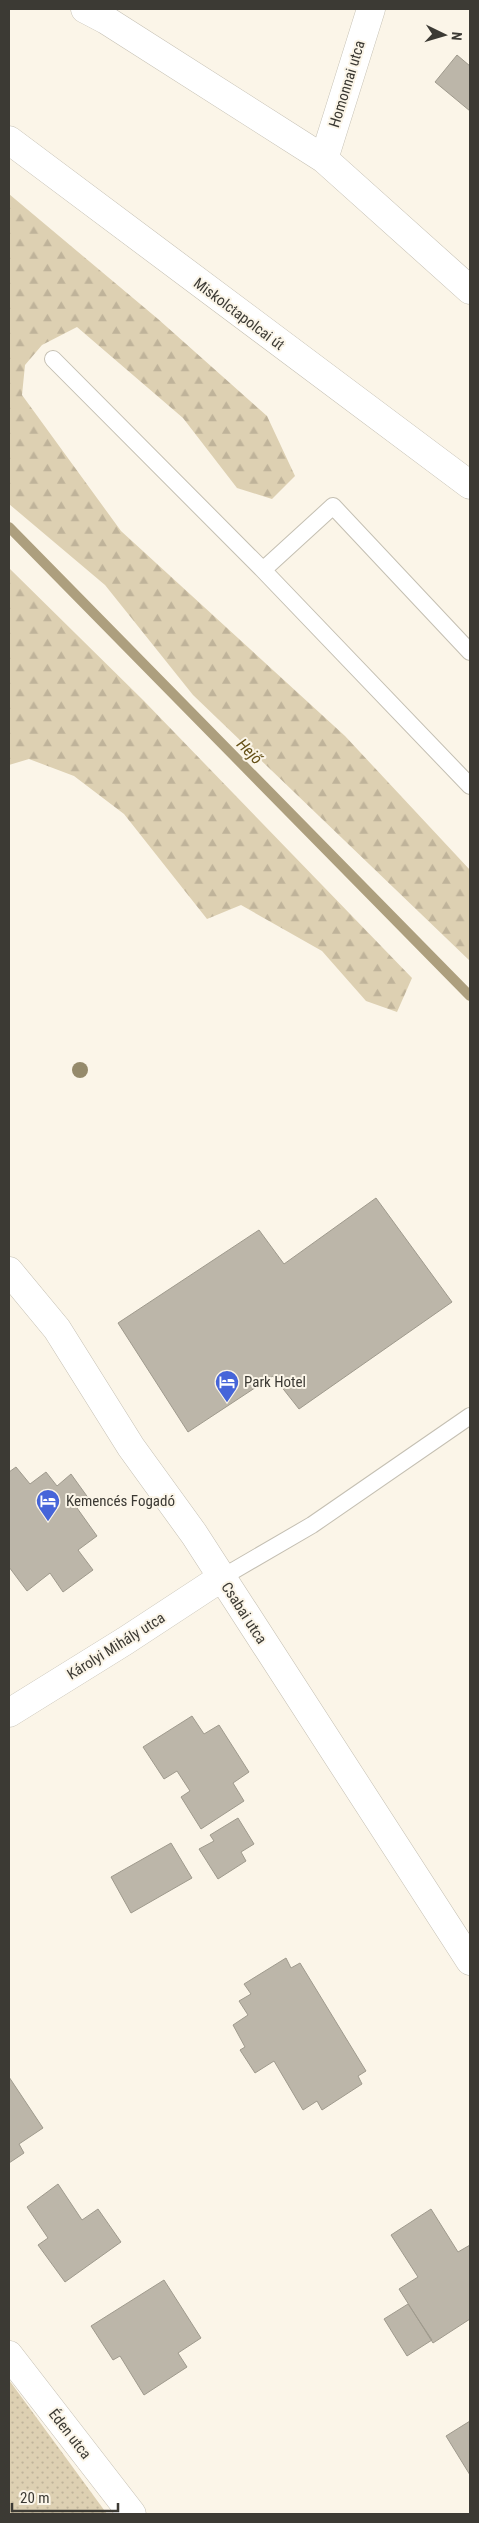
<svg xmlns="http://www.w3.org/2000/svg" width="479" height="2523" font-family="'Roboto Condensed',sans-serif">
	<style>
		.green { fill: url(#green-dots) }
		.forest { fill: url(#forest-firs) }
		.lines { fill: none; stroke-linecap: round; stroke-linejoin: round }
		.stream { stroke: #ad9f7e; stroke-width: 10 }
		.building { fill: #bcb6a9; stroke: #9f9a8d }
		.service-casing { stroke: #c4bfb2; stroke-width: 18 }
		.minor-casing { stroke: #c4bfb2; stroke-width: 29 }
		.tertiary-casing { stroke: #c4bfb2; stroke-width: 29 }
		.service { stroke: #fff; stroke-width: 16 }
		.minor { stroke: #fff; stroke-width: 28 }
		.tertiary { stroke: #fff; stroke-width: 28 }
		.tree { fill: #958a6b }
		.labels { text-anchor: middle; stroke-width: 4; stroke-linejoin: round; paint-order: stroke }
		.street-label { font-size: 15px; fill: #3c3a34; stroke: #fbf5e8 }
		.poi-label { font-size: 15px; fill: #3c3a34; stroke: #fbf5e8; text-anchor: start }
		.water-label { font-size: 16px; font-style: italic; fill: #655016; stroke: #fbf5e8 }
	</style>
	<defs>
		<pattern id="green-dots" width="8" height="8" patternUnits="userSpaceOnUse" patternTransform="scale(1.25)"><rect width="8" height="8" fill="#ddd0b2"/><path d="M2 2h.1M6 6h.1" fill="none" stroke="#bfb39a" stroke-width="1.8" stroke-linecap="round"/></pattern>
		<pattern id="forest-firs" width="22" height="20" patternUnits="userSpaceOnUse" patternTransform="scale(1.25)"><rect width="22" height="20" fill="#ddd0b2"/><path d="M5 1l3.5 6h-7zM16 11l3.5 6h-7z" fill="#bfb39a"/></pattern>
	</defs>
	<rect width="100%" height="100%" fill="#fbf5e8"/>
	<!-- green -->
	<path class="green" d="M9,2380L107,2514H9Z"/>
	<!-- forest -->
	<path class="forest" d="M9,194L158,319L267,416L295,476L272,499L237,488L183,418L77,327L42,345L25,365L22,395L121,531L345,736L470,870V961L193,695L105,585L9,504Z
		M9,568L144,701L412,978L397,1012L366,1001L322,951L241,905L207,919L124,814L74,776L29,759L9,765Z"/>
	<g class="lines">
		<!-- stream -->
		<path class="stream" d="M9,527L470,996"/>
	</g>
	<!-- building -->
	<path class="building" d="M457,55L470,66V111L435,82Z
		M376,1198L452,1302L299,1409L273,1376L188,1432L118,1323L259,1230L284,1264Z
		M16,1467L30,1484L46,1472L57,1486L71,1474L89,1499L77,1508L97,1536L78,1550L93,1570L63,1592L50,1573L27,1591L9,1567V1472Z
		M192,1716L204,1734L219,1725L249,1772L233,1783L244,1801L201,1829L181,1797L190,1791L177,1771L164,1779L143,1747Z
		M238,1818L254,1844L241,1852L246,1861L218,1879L199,1849L214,1841L210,1835Z
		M171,1843L192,1878L131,1913L111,1877Z
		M286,1958L291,1968L300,1963L366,2071L358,2076L362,2084L322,2110L317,2101L303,2110L274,2061L255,2073L240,2050L245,2047L233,2025L248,2015L239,2001L251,1994L244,1984Z
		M9,2077L43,2128L19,2144L24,2153L9,2163Z
		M58,2184L82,2220L98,2209L121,2242L65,2282L38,2245L48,2238L27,2207Z
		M431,2209L458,2252L470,2245V2319L433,2343L399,2289L418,2277L391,2235Z
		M164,2280L201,2338L178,2353L187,2367L144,2395L120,2356L113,2360L91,2326Z
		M408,2304L432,2340L407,2356L384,2319Z
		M470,2421V2475L446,2436Z"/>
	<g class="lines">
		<!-- service casing -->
		<g class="service-casing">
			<path id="service" d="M53,359L263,570L470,786
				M263,570L333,506L470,652
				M221,1578L312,1525L470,1416"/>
		</g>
		<!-- minor casing -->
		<g class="minor-casing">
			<path id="minor" d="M85,9L106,20L324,159L470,290
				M324,159L371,9
				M9,1271L57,1329L131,1447L194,1534L470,1961
				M9,1713L125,1641L221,1578
				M9,2355L132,2514"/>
		</g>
		<!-- tertiary casing -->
		<g class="tertiary-casing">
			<path id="tertiary" d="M9,140L470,485"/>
		</g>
		<!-- service -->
		<use href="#service" class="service"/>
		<!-- minor -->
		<use href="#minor" class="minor"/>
		<!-- tertiary -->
		<use href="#tertiary" class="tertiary"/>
	</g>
	<!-- trees -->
	<circle class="tree" cx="80" cy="1070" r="8"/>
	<!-- icons -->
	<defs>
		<g id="hotel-pin" transform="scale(1.25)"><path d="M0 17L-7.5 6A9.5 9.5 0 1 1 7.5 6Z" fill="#4665d9" stroke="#fbf5e8"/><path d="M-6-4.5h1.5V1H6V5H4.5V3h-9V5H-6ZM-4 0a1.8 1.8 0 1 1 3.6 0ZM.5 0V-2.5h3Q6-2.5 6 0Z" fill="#fff"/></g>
	</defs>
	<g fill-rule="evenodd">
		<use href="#hotel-pin" x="227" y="1382"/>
		<use href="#hotel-pin" x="48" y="1501"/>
	</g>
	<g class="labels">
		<!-- street labels -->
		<g class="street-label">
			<text transform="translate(347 84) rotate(-73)" y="5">Homonnai utca</text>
			<text transform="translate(239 314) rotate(37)" y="5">Miskolctapolcai út</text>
			<text transform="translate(244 1613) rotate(57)" y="5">Csabai utca</text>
			<text transform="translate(116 1646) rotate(-32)" y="5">Károlyi Mihály utca</text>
			<text transform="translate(70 2434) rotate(52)" y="5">Éden utca</text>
		</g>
		<!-- poi labels -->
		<g class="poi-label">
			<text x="244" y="1387">Park Hotel</text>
			<text x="66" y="1506">Kemencés Fogadó</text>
		</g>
		<!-- water labels -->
		<g class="water-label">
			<text transform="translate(250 751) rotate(45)" y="6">Hejő</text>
		</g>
	</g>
	<!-- border -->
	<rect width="479" height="2523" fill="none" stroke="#3c3a34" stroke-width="20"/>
	<!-- north arrow -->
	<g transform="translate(444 35) rotate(95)" stroke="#fbf5e8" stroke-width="4" paint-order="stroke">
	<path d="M0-4L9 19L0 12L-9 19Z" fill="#3c3a34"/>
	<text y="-8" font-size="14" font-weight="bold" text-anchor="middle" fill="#3c3a34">N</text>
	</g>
	<!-- scale -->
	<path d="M12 2503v8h106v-8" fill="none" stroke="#3c3a34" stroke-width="2.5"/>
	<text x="20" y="2503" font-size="15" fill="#3c3a34" stroke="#fbf5e8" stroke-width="4" paint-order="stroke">20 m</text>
</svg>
